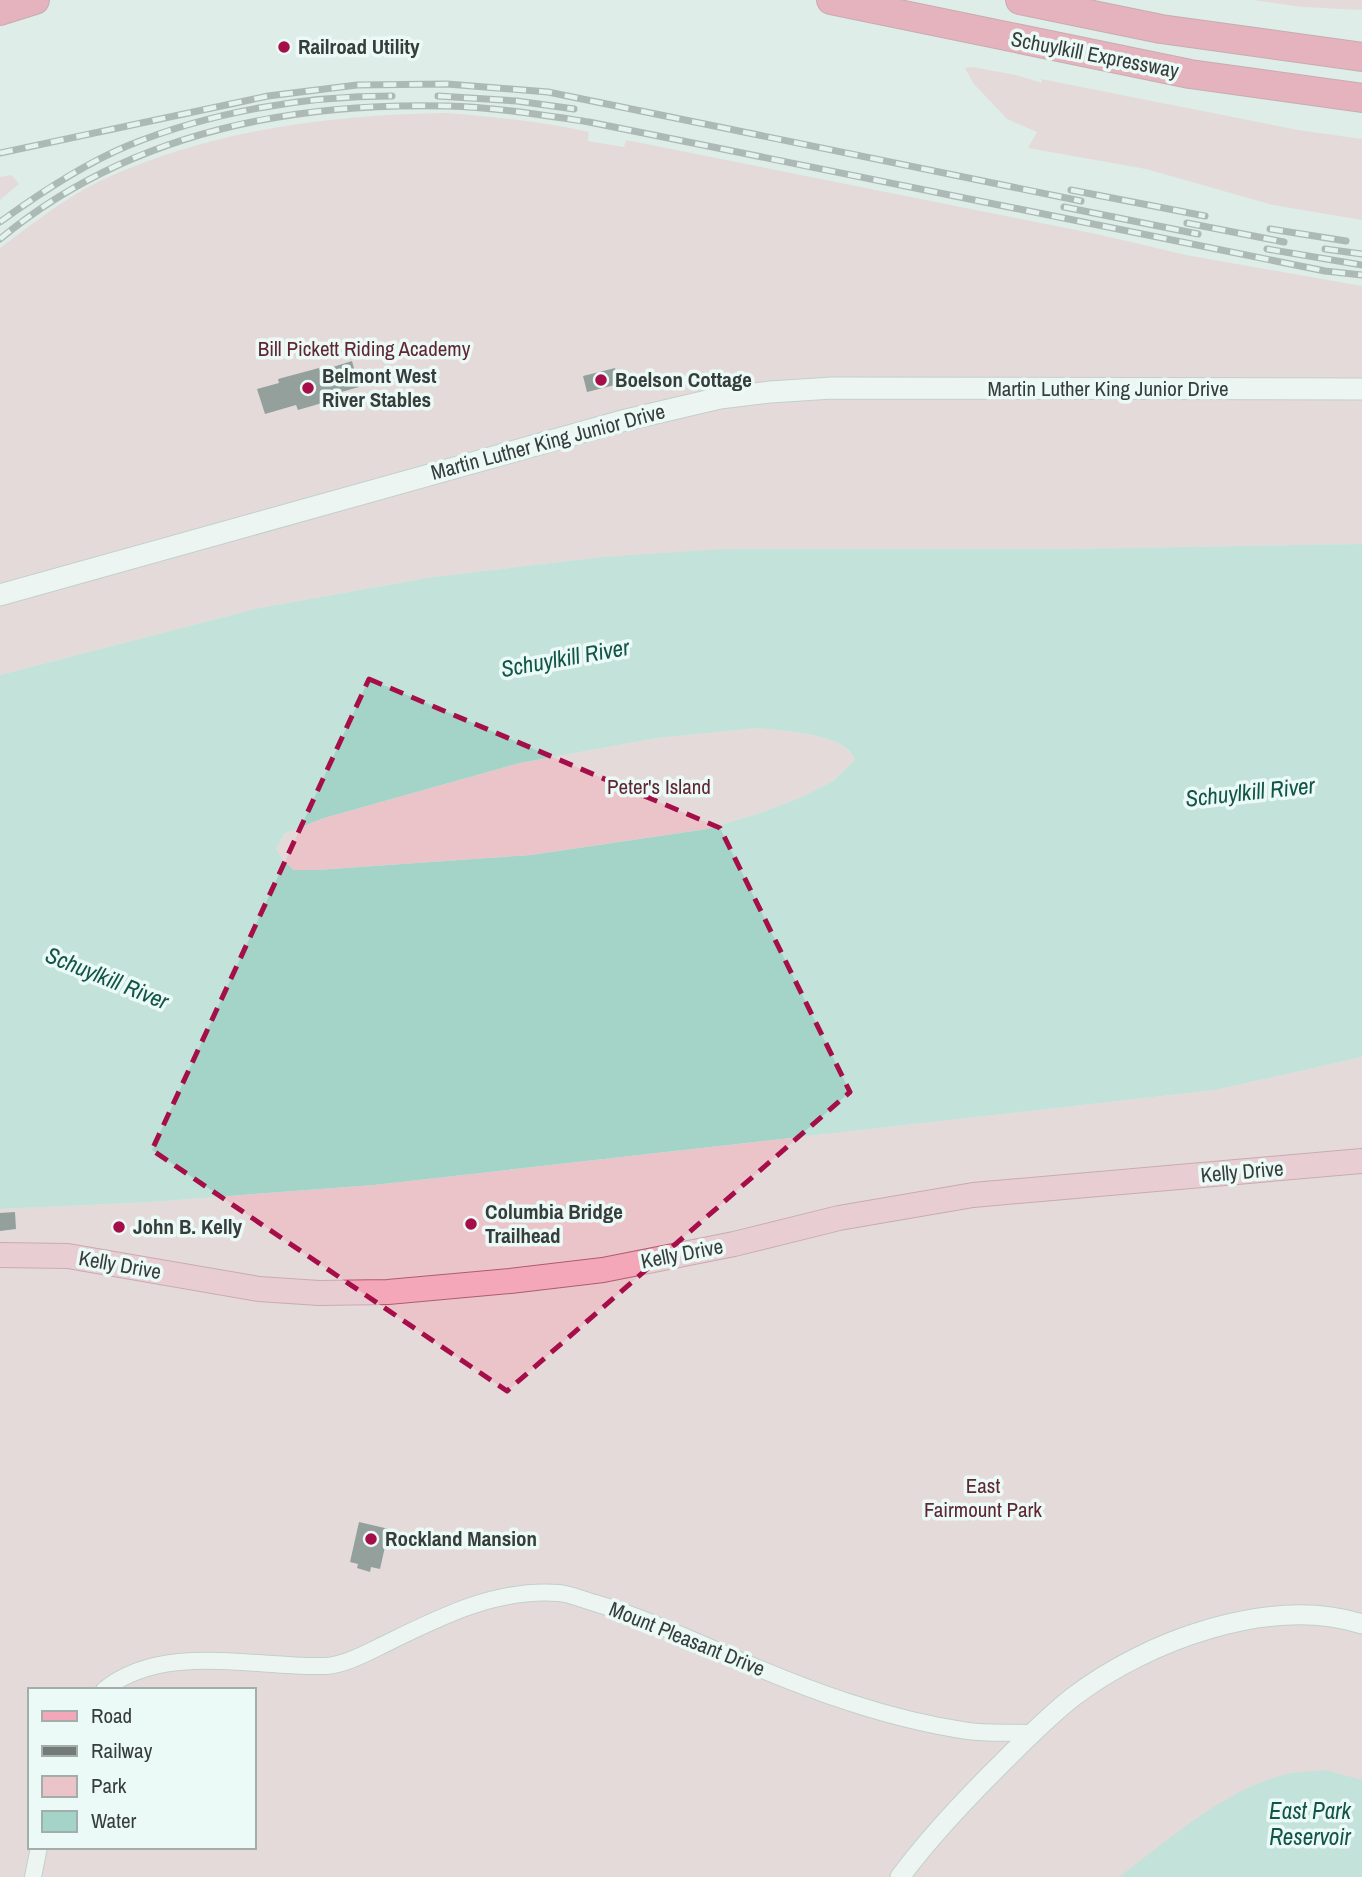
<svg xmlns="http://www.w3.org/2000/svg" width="1362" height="1877" font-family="'Archivo Narrow',sans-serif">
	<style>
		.green { fill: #ebc4ca; fill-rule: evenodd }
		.water { fill: #a3d4c7; fill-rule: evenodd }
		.building { fill: #384441 }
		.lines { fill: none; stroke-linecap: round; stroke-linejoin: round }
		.minor-casing { stroke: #9fada9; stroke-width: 18 }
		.tertiary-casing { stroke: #9fada9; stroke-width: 21 }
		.secondary-casing { stroke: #9fada9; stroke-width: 23 }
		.primary-casing { stroke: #ad5c6f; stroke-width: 26 }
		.motorway-casing { stroke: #ad5c6f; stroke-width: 30 }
		.minor { stroke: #fff; stroke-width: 16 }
		.tertiary { stroke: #fff; stroke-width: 19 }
		.secondary { stroke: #fff; stroke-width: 21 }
		.primary { stroke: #f4a7b9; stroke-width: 24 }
		.motorway { stroke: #ed6d8b; stroke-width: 28 }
		.rail-casing { stroke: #727b78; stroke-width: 7 }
		.rail { stroke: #ebfaf6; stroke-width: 4.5; stroke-dasharray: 13; stroke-linecap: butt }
		.marked { fill: none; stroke: #a50e48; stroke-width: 5; stroke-dasharray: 14 9; stroke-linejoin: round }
		.poi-dot { fill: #a50e48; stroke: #ebfaf6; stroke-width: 2.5 }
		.labels { text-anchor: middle; stroke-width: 7; stroke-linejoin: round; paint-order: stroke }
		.poi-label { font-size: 21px; font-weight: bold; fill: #373d3b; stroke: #ebfaf6; text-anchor: start }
		.street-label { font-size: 21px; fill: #373d3b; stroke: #ebfaf6 }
		.park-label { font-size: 21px; fill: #5f2634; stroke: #ebfaf6 }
		.water-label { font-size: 23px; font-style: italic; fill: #125448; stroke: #ebfaf6 }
	</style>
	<rect width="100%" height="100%" fill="#deede8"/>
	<!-- green -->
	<path class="green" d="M1253,0H1362V10L1302,7Z
		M972,67L1016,75L1042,83L1041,79L1298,130L1362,139V220L1273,205L1146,169L1028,148L1037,132L1007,119L973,83L965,68Z
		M446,113C494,117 542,121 589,132L588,141L624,147L626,140L1101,235L1186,255L1362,286V544L602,557L433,577L259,608L0,675V248C32,224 65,198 102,180C209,130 329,115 446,113Z
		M12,175L19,184L0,200V177Z
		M757,728C781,731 846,733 855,760L833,781L802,797L760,813L707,829L531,855L317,870H294L283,860L276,849L284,834L324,818L520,763L657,738Z
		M1362,1057V1877H0V1209L150,1202L374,1185L1215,1090ZM30,1690H254V1847H30Z"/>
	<!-- water -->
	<path class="water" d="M1362,544V1057L1215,1090L374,1185L150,1202L0,1209V675L259,608L433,577L602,557L725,549H1070ZM757,728C781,731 847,733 855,760L833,781L802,797L760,813L707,829L531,855L317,870H294L283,860L276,849L284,834L324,818L520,763L657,738Z
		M1326,1770L1362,1780V1877H1119C1169,1840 1222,1791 1283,1775C1297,1771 1312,1772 1326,1770Z"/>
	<!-- building -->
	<path class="building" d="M352,361L359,387L327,396L329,401L298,410L296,405L265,414L257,389L279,383L278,379L319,368L320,371Z
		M615,368L619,384L587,392L583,376Z
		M15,1212L16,1229L0,1231V1213Z
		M359,1522L389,1529L380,1569L371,1567L370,1572L357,1568L358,1564L350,1562Z"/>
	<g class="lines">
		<!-- minor casing -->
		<g class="minor-casing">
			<path id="minor" d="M104,1690C163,1642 254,1668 325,1666C346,1665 370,1651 389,1642C442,1616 498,1588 559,1593C571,1594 583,1600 595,1603C642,1617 686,1637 732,1657C808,1690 886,1719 968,1731C989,1734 1011,1732 1032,1733
				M33,1877L39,1847"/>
		</g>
		<!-- tertiary casing -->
		<g class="tertiary-casing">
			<path id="tertiary" d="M900,1877C929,1838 961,1804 995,1770C1020,1745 1045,1719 1073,1697C1146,1641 1270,1595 1362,1624"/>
		</g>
		<!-- secondary casing -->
		<g class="secondary-casing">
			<path id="secondary" d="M0,595L622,421L720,398L770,392L832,388L1362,389"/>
		</g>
		<!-- primary casing -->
		<g class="primary-casing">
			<path id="primary" d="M0,1255L68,1256L259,1289L319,1293L388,1292L510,1281L603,1270L734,1244L839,1218L973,1195L1362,1161"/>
		</g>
		<!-- motorway casing -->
		<g class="motorway-casing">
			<path id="motorway" d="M831,0L1190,74L1362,98
				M1020,0L1161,29L1362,57
				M0,11L35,0"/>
		</g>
		<!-- minor -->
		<use href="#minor" class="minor"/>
		<!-- tertiary -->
		<use href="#tertiary" class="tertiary"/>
		<!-- secondary -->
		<use href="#secondary" class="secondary"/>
		<!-- primary -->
		<use href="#primary" class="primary"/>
		<!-- motorway -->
		<use href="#motorway" class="motorway"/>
		<!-- rail casing -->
		<g class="rail-casing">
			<path id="rail" d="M438,96L517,101L574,109
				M0,153L268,96L357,85L447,84L548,92L1081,201
				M1071,190L1205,216
				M1064,207L1198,234
				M0,222C40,193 82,165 127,146C210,112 303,96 392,96
				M1187,223L1284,242
				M1270,229L1346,241
				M0,239C127,134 285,102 447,106C494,107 542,115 589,122L1325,271L1362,275
				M1267,249L1362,265
				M1325,249L1362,254"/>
		</g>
		<!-- rail -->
		<use href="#rail" class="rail"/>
	</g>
	<!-- marked area -->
	<path d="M0 0H1362V1877H0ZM369,679L720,828L850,1092L507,1391L152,1150Z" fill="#deede8" fill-opacity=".55" fill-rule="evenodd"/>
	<path class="marked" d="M369,679L720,828L850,1092L507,1391L152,1150Z"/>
	<!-- markers -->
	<g class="poi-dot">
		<circle cx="284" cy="47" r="7"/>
		<circle cx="601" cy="380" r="7"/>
		<circle cx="308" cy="388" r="7"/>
		<circle cx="471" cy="1224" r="7"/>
		<circle cx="119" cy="1227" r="7"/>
		<circle cx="371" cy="1539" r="7"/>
	</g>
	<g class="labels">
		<!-- poi labels -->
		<g class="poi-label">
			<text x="298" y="54">Railroad Utility</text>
			<text x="322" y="383">Belmont West<tspan x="322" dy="24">River Stables</tspan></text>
			<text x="615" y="387">Boelson Cottage</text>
			<text x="485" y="1219">Columbia Bridge<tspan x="485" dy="24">Trailhead</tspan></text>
			<text x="133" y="1234">John B. Kelly</text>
			<text x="385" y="1546">Rockland Mansion</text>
		</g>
		<!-- street labels -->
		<g class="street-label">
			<text transform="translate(1095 55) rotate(11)" y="7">Schuylkill Expressway</text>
			<text x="1108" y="396">Martin Luther King Junior Drive</text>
			<text transform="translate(548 442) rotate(-15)" y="7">Martin Luther King Junior Drive</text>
			<text transform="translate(1242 1172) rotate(-5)" y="7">Kelly Drive</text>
			<text transform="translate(682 1254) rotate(-11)" y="7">Kelly Drive</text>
			<text transform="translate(120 1265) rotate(10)" y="7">Kelly Drive</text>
			<text transform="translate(687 1639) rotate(22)" y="7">Mount Pleasant Drive</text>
		</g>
		<!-- park labels -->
		<g class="park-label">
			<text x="364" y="356">Bill Pickett Riding Academy</text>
			<text x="659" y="794">Peter's Island</text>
			<text x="983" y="1493">East<tspan x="983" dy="24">Fairmount Park</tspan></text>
		</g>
		<!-- water labels -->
		<g class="water-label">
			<text transform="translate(565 658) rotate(-10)" y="8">Schuylkill River</text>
			<text transform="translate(1250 792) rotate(-6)" y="8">Schuylkill River</text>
			<text transform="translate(107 978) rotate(22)" y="8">Schuylkill River</text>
			<text x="1310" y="1819">East Park<tspan x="1310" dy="26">Reservoir</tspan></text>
		</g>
	</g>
	<!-- legend -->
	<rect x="28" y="1688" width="228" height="161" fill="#ebfaf6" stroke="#a3aeab" stroke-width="2"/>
	<rect x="42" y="1711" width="35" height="10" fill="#f4a7b9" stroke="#a3aeab" stroke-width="2"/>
	<text x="91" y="1723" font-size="21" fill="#373d3b">Road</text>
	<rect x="42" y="1746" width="35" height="10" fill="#727b78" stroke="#a3aeab" stroke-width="2"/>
	<text x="91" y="1758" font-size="21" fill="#373d3b">Railway</text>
	<rect x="42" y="1776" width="35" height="21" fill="#ebc4ca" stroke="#a3aeab" stroke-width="2"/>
	<text x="91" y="1793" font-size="21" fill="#373d3b">Park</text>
	<rect x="42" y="1811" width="35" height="21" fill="#a3d4c7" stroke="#a3aeab" stroke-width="2"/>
	<text x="91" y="1828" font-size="21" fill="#373d3b">Water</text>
</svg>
